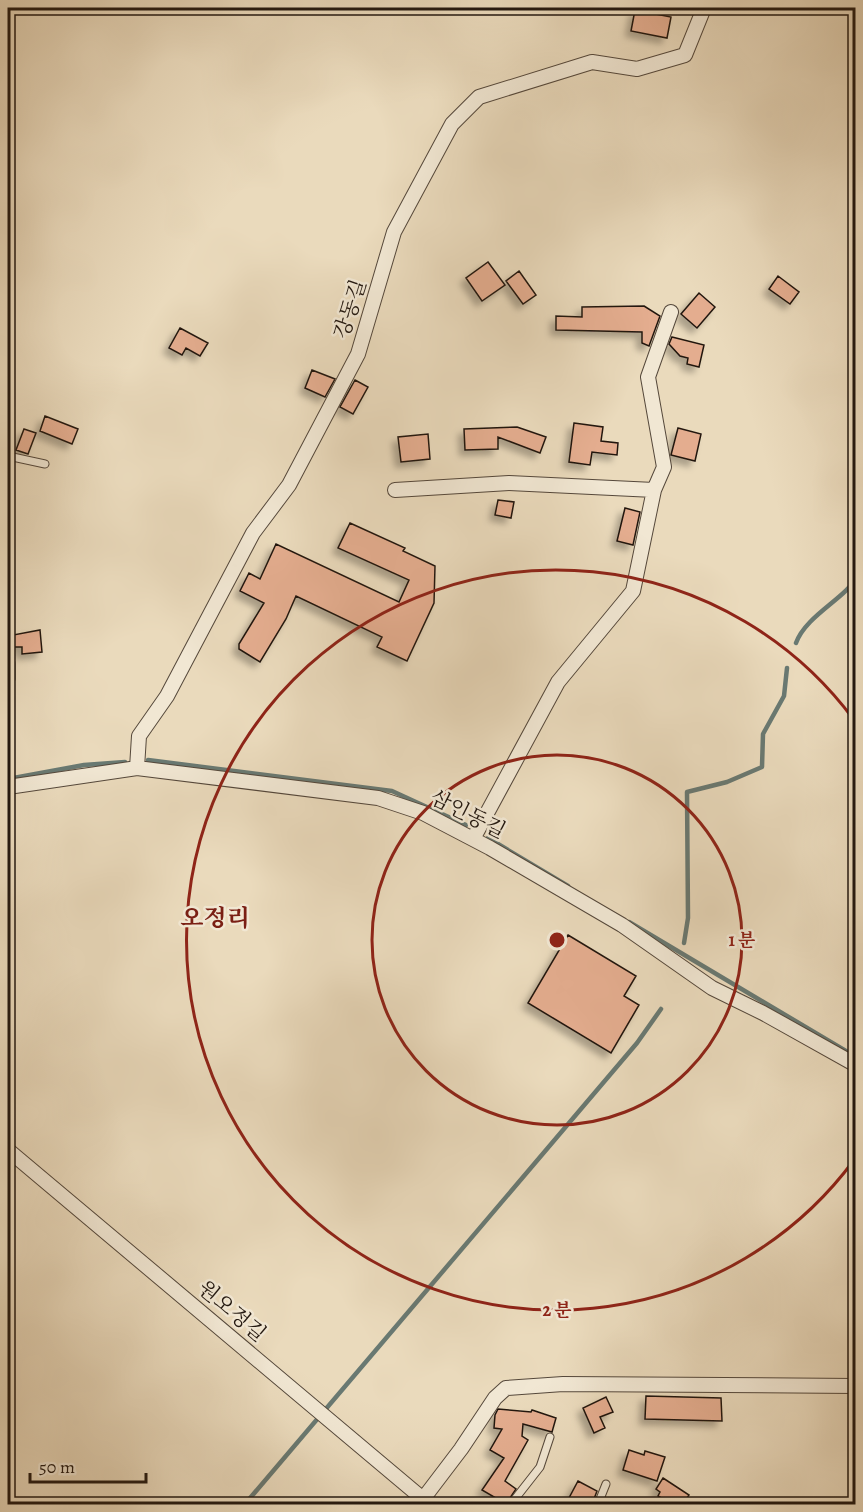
<svg xmlns="http://www.w3.org/2000/svg" width="863" height="1512" font-family="Alegreya,'Noto Serif KR',serif">
	<style>
		.lines { fill: none; stroke-linecap: round; stroke-linejoin: round }
		.stream { stroke: #697972; stroke-width: 4.5 }
		.building { fill: #e4ad8f; stroke: #231810; stroke-width: 1.5; filter: url(#shadow) }
		.lane-casing { stroke: #55483b; stroke-width: 9 }
		.street-casing { stroke: #55483b; stroke-width: 16 }
		.lane { stroke: #f1e7d3; stroke-width: 7 }
		.street { stroke: #f1e7d3; stroke-width: 14 }
		.ring { fill: none; stroke: #8f2418; stroke-width: 3 }
		.labels { text-anchor: middle; stroke-width: 5; stroke-linejoin: round; paint-order: stroke }
		.street-label { font-size: 21px; fill: #231810; stroke: #f1e7d3 }
		.quarter-label { font-size: 24px; font-weight: bold; fill: #7a1f14; stroke: #f1e7d3 }
		.centre { fill: #8f2418; stroke: #f1e7d3; stroke-width: 3 }
		.ring-label { font-size: 18px; text-anchor: middle; font-weight: bold; fill: #8f2418; stroke: #f1e7d3; stroke-width: 5; stroke-linejoin: round; paint-order: stroke }
	</style>
	<defs>
		<filter id="shadow"><feDropShadow dx="-5.5" dy="5.5" stdDeviation="3" flood-color="#0004"/></filter>
	</defs>
	<rect width="100%" height="100%" fill="#eadabc"/>
	<filter id="stains"><feTurbulence type="fractalNoise" baseFrequency=".00333" numOctaves="4"/><feColorMatrix values="0 0 0 0 .2 0 0 0 0 .09 0 0 0 0 .02 0 0 0 .5 -.17"/></filter>
	<radialGradient id="worn" r=".72"><stop offset=".6" stop-color="#630" stop-opacity="0"/><stop offset="1" stop-color="#630" stop-opacity=".3"/></radialGradient>
	<g class="lines">
		<!-- stream -->
		<path class="stream" d="M796,643C806,615 848,597 856,577
			M148,760L392,791L466,825
			M8,779L84,765L125,762
			M488,838L568,886
			M629,922L856,1057
			M684,943L688,918L687,792L727,782L762,767L763,734L784,696L787,668
			M245,1504L637,1043L661,1009"/>
	</g>
	<!-- building -->
	<path class="building" d="M635,10L671,17L667,38L631,31Z
		M488,262L505,285L482,301L466,278Z
		M519,271L536,295L523,304L506,281Z
		M778,276L799,292L790,304L769,289Z
		M699,293L715,307L697,328L681,314Z
		M644,306L660,316L649,346L642,343V332L556,330V316L582,317V307Z
		M180,328L208,343L200,356L186,348L182,355L169,348Z
		M672,337L704,345L699,367L687,364L688,358L680,356L669,344Z
		M312,370L335,379L325,397L305,388Z
		M355,380L368,387L353,414L340,407Z
		M45,416L78,429L72,444L40,431Z
		M574,423L603,427L601,441L618,443L617,455L592,452L590,465L569,462Z
		M517,427L546,437L540,453L498,437V449L465,450L464,429Z
		M678,428L701,434L695,461L671,455Z
		M24,429L36,433L28,454L16,450Z
		M428,434L430,459L401,462L398,437Z
		M498,500L514,502L511,518L495,515Z
		M625,508L640,512L633,545L617,541Z
		M350,523L405,548L403,551L435,566L434,603L407,661L377,647L382,637L296,596L286,619L260,662L239,649V644L264,603L240,591L249,573L260,579L276,544L399,602L409,580L338,548Z
		M40,630L42,652L22,654V647H14L13,635Z
		M568,935L636,976L624,996L639,1005L611,1053L528,1003Z
		M646,1396L721,1398L722,1421L645,1419Z
		M606,1397L613,1412L600,1417L605,1428L594,1433L583,1408Z
		M498,1409L531,1412L532,1410L556,1418L552,1432L523,1424L522,1436L528,1440L505,1481L516,1489L506,1504L482,1490L504,1458L490,1450L502,1429L494,1428L495,1415Z
		M629,1450L644,1455L645,1451L665,1457L657,1481L623,1470Z
		M663,1478L689,1495L683,1504H671L658,1496L660,1492L656,1489Z
		M578,1481L597,1491L592,1504H582L569,1498Z"/>
	<g class="lines">
		<!-- lane casing -->
		<g class="lane-casing">
			<path id="lane" d="M8,456L45,464
				M8,686L11,679V663
				M511,1504L540,1467L550,1437
				M598,1504L606,1484"/>
		</g>
		<!-- street casing -->
		<g class="street-casing">
			<path id="street" d="M395,490L509,483L654,490
				M137,768L139,736L167,696L253,533L289,485L358,354L394,232L452,124L479,97L592,62L637,69L685,55L704,8
				M8,787L137,768L378,798L423,813L490,848L622,925L712,988L763,1013L856,1065
				M473,839L558,682L633,591L654,490L664,467L648,377L671,312
				M8,1150L429,1504
				M423,1499L461,1449L495,1398L506,1388L563,1384L856,1386"/>
		</g>
		<!-- lane -->
		<use href="#lane" class="lane"/>
		<!-- street -->
		<use href="#street" class="street"/>
	</g>
	<!-- distance rings -->
	<g class="ring">
		<circle cx="557" cy="940" r="185"/>
		<path d="M854 1160A370 370 0 1 1 854 720"/>
	</g>
	<g class="labels">
		<!-- street labels -->
		<g class="street-label">
			<text transform="translate(350 309) rotate(-72)" y="7">강동길</text>
			<text transform="translate(468 814) rotate(27)" y="7">삼인동길</text>
			<text transform="translate(232 1311) rotate(40)" y="7">원오정길</text>
		</g>
		<!-- quarter labels -->
		<g class="quarter-label">
			<text x="215" y="926">오정리</text>
		</g>
	</g>
	<circle cx="557" cy="940" r="9" class="centre"/>
	<g class="ring-label">
		<text x="742" y="946">1 분</text>
		<text x="557" y="1316">2 분</text>
	</g>
	<!-- margin -->
	<rect width="863" height="1512" fill="none" stroke="#eadabc" stroke-width="30"/>
	<rect x="9" y="9" width="845" height="1494" fill="none" stroke="#231810" stroke-width="3"/>
	<rect x="15" y="15" width="833" height="1482" fill="none" stroke="#231810" stroke-width="1.5"/>
	<!-- scale -->
	<path d="M30 1473v9h116v-9" fill="none" stroke="#231810" stroke-width="3"/>
	<text x="39" y="1473" font-size="18" fill="#231810" stroke="#f1e7d3" stroke-width="4.5" paint-order="stroke">50 m</text>
	<rect width="100%" height="100%" filter="url(#stains)"/>
	<rect width="100%" height="100%" fill="url(#worn)"/>
</svg>
